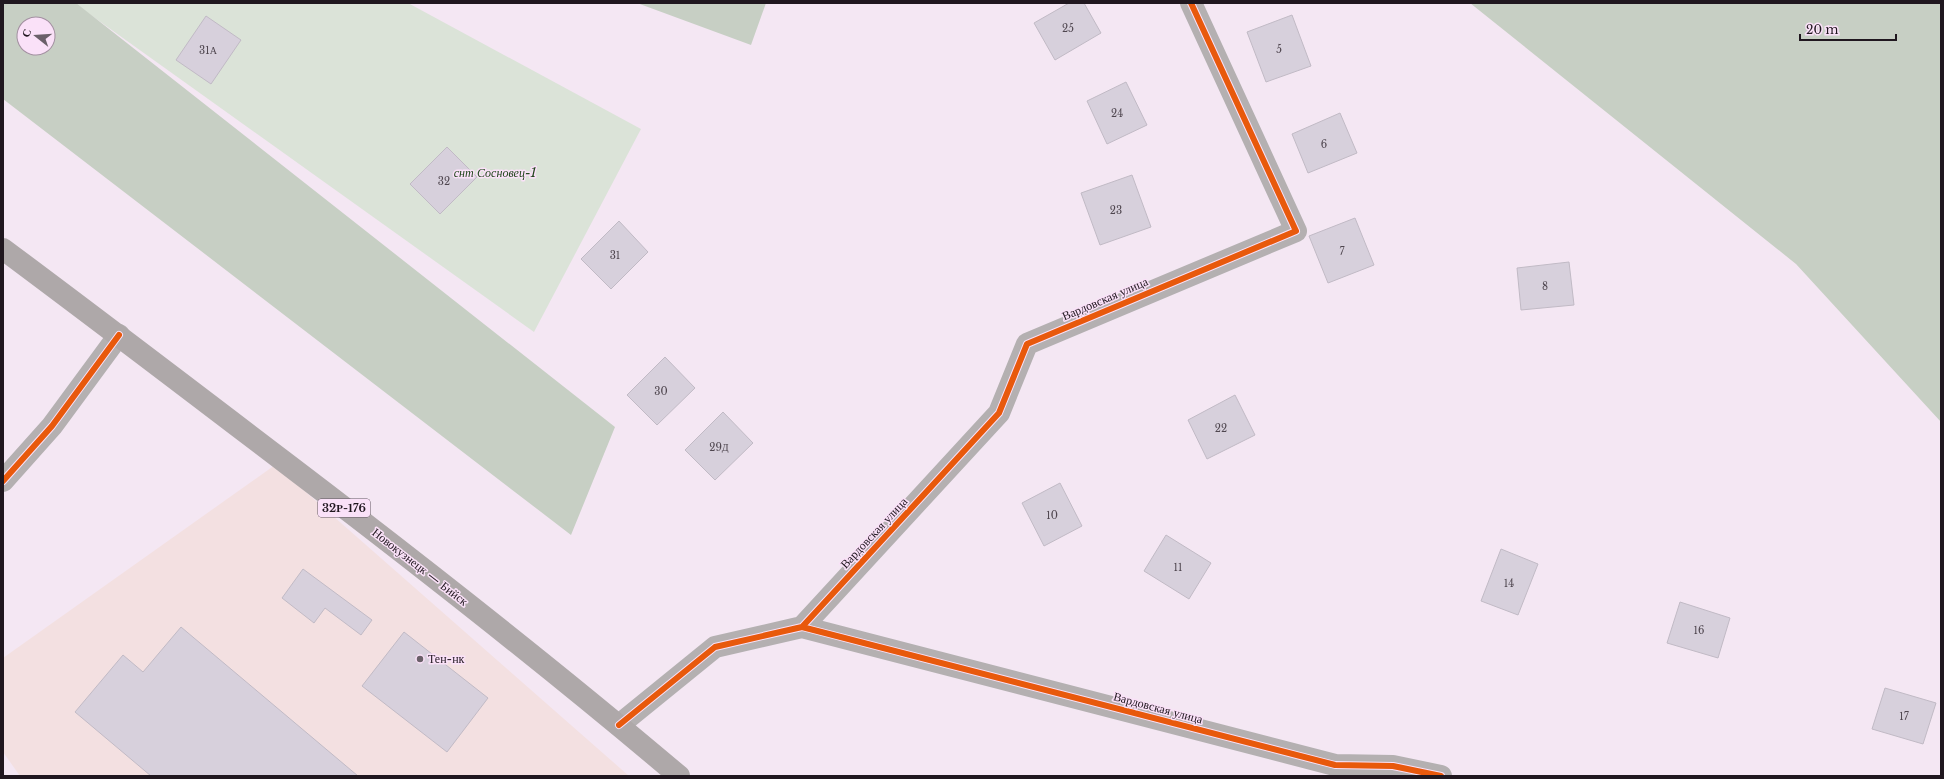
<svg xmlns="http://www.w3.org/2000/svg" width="1944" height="779" font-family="'Libre Baskerville',serif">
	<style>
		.commercial { fill: #f3e0e1 }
		.green { fill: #dbe3d8 }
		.forest { fill: #c7cfc4; fill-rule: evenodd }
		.building { fill: #d7d0dc; stroke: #c1bac5 }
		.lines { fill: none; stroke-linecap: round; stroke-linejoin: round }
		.street { stroke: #b4b0b1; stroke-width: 22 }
		.primary { stroke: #aea8a9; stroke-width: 22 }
		.cycleway-casing { stroke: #fae1f8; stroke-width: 8 }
		.cycleway { stroke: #e8590c; stroke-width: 6 }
		.poi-dot { fill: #6a6069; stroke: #fae1f8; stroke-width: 1.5 }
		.labels { text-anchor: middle; stroke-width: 3; stroke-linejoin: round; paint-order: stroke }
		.number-label { font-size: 10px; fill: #4f464f }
		.shield { fill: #fae1f8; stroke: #615460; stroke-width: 1 }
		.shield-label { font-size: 11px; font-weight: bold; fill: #20171f }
		.park-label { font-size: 12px; font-style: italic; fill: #23481e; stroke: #fae1f8 }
		.street-label { font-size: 12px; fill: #20171f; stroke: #fae1f8 }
		.poi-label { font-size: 12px; fill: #20171f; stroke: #fae1f8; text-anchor: start }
	</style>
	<rect width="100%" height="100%" fill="#f4e7f3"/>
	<!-- commercial -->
	<path class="commercial" d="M275,465L629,776H20L3,752V658Z"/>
	<!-- green -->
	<path class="green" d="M74,3H408L641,129L534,332Z"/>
	<!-- forest -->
	<path class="forest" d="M3,3H76L615,427L571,535L3,99ZM24,24H48V48H24Z
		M637,3H766L751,45Z
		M1470,3H1941V422L1796,264Z"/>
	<!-- building -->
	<path class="building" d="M1069,3H1084L1101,33L1055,60L1034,23Z
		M1292,15L1311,66L1266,82L1247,32Z
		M206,16L241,40L211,84L176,60Z
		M1126,82L1147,125L1107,144L1087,101Z
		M1340,113L1357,153L1308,173L1292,134Z
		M447,147L477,177L440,214L410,184Z
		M1132,175L1151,227L1100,245L1081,193Z
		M1355,218L1374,265L1328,283L1309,236Z
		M619,221L648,252L611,289L581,259Z
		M1569,262L1574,305L1521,310L1517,268Z
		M665,357L695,388L657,425L627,395Z
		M1235,395L1255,435L1207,459L1188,420Z
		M723,412L753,443L715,480L685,450Z
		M1060,483L1082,526L1044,546L1022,503Z
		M1166,535L1211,563L1189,599L1144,571Z
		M1501,549L1538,564L1518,615L1481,601Z
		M303,569L372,620L361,635L325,608L314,623L282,598Z
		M1680,602L1730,618L1718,658L1667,643Z
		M181,627L358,776H151L75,712L123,655L143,672Z
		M404,632L488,698L447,752L362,686Z
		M1885,688L1936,703L1923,744L1872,729Z"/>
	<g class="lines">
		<!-- street -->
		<path class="street" d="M3,481L52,426L119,335
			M802,627L1335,765L1393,766L1441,776
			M619,725L715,647L802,627L999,413L1027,344L1296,231L1191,3"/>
		<!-- primary -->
		<path class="primary" d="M3,249C101,322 198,396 295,470C425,569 554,670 679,776"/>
		<!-- cycleway casing -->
		<g class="cycleway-casing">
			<path id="cycleway" d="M3,481L52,426L119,335
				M802,627L1335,765L1393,766L1441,776
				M619,725L715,647L802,627L999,413L1027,344L1296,231L1191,3"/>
		</g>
		<!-- cycleway -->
		<use href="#cycleway" class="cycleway"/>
	</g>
	<!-- markers -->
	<circle class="poi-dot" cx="420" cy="659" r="4"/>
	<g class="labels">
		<!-- number labels -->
		<g class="number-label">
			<text x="1068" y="32">25</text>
			<text x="1279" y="53">5</text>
			<text x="208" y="54">31А</text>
			<text x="1117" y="117">24</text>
			<text x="1324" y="148">6</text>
			<text x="444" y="185">32</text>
			<text x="1116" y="214">23</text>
			<text x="1342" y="255">7</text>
			<text x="615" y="259">31</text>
			<text x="1545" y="290">8</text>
			<text x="661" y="395">30</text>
			<text x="1221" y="432">22</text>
			<text x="719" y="451">29Д</text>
			<text x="1052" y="519">10</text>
			<text x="1178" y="571">11</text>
			<text x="1509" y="587">14</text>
			<text x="1699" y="634">16</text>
			<text x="1904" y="720">17</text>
		</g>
		<!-- shield labels -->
		<rect class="shield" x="318" y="499" width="52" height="18" rx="3"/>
		<g class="shield-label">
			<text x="344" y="512">32Р-176</text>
		</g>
		<!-- park labels -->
		<g class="park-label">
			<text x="495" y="177">снт Сосновец-1</text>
		</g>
		<!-- street labels -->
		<g class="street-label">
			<text transform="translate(1105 299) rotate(-23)" y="4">Вардовская улица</text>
			<text transform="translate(874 533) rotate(-47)" y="4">Вардовская улица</text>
			<text transform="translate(420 567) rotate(38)" y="4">Новокузнецк — Бийск</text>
			<text transform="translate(1158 708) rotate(15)" y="4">Вардовская улица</text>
		</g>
		<!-- poi labels -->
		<g class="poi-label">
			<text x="428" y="663">Тен-нк</text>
		</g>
	</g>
	<!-- border -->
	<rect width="1944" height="779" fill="none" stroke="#20171f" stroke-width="8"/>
	<!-- north arrow -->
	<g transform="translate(36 36) rotate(287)"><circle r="19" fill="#fae1f8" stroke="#a390a1"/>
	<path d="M0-3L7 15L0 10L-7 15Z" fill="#6a6069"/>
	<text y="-6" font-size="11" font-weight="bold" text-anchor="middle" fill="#20171f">С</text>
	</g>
	<!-- scale -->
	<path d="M1800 34v6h96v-6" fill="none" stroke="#20171f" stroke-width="2"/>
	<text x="1806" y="34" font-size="12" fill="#20171f" stroke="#fae1f8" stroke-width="3" paint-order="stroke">20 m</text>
</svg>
